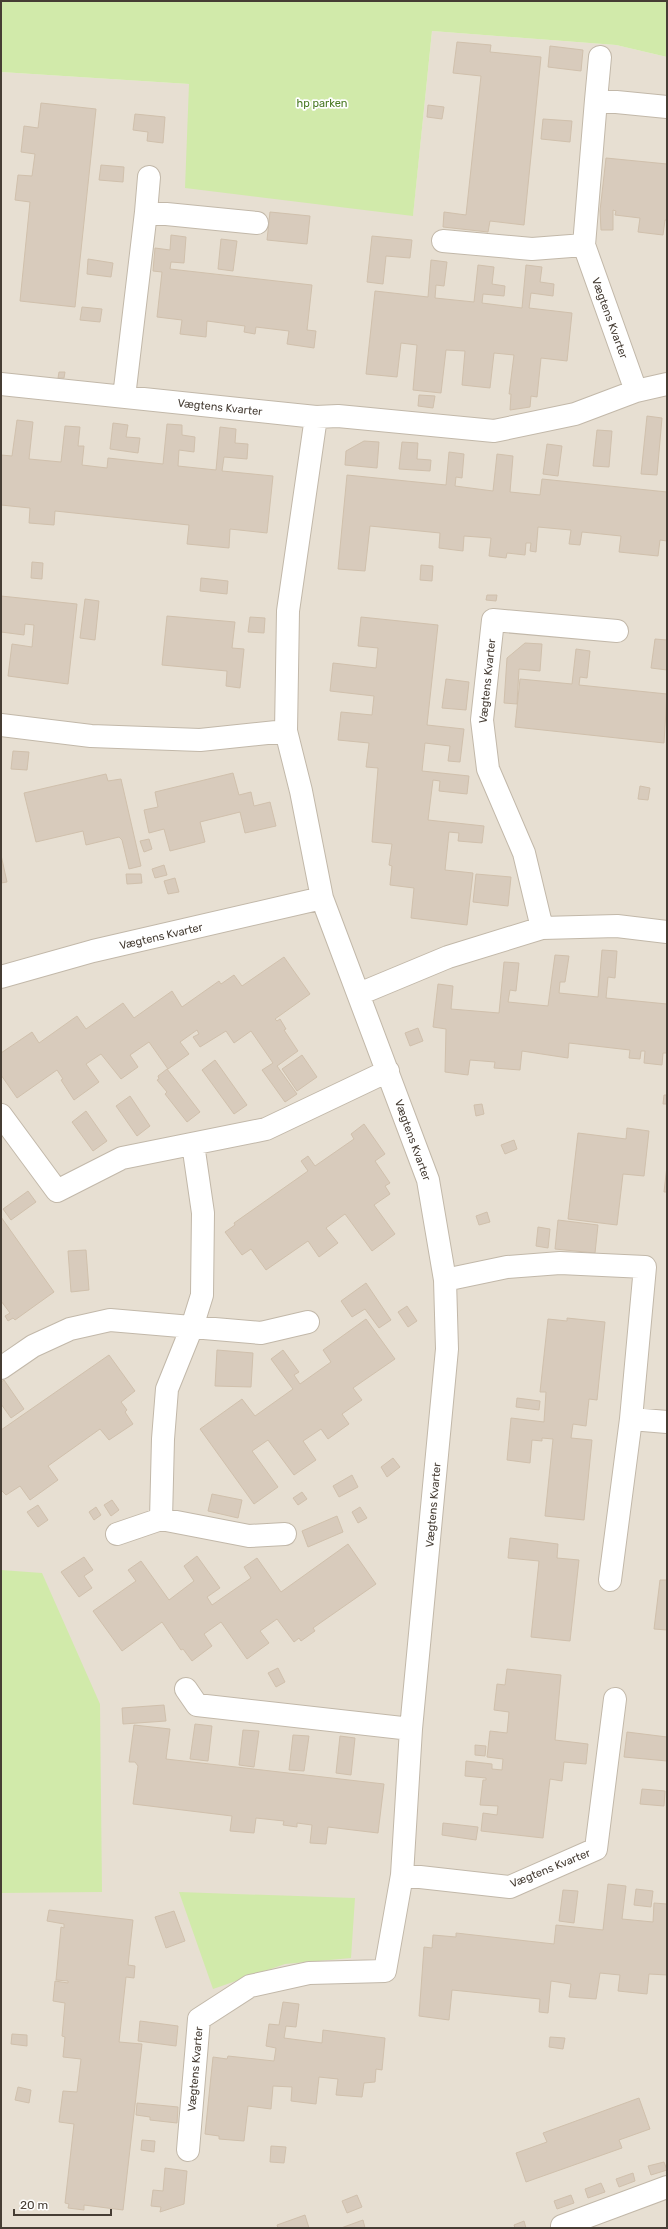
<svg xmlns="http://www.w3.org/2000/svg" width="668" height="2229" font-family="Rubik,sans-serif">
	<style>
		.residential { fill: #e7dfd2 }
		.green { fill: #d1eaaa }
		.building { fill: #d8cbbc; stroke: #d0c0ac }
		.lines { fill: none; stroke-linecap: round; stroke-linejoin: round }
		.minor-casing { stroke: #c2b8a9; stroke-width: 24 }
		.minor { stroke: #fff; stroke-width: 22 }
		.labels { text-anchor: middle; stroke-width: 3.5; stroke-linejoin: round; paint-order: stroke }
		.park-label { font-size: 11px; fill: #4a7a24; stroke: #fff }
		.street-label { font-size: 11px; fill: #463d34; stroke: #fff }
	</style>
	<rect width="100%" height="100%" fill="#f3eee4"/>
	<!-- residential -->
	<path class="residential" d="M432,31L616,45L667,57V2228H1V72L189,84L413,215Z"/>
	<!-- green -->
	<path class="green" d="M1,1H667V57L616,45L432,31L413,216L185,188L189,84L1,72Z
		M1,1570L42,1573L100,1704L102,1892L1,1893Z
		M179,1892L355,1898L351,1958L285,1964L213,1989Z"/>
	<!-- building -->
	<path class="building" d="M457,42L491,45L490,52L541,57L524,225L490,221L488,232L443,227L444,212L466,215L481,76L453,73Z
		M550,46L583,50L581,71L548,67Z
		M41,103L96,109L75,307L20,301L30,202L15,200L18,175L32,176L35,154L21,152L24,126L38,128Z
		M428,105L444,107L442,119L427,117Z
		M135,114L165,117L163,143L147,141L148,132L133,130Z
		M543,119L572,121L570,142L541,139Z
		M606,158L667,164V220H665L663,235L638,232L640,218L615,215L616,211L613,210V230H601L600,211Z
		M101,165L124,167L123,182L99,180Z
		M270,212L310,216L307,244L267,240Z
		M171,235L186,237L184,263L171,262L170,269L312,285L307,330L316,331L314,348L287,344L289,331L256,327L255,334L244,332L245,326L207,321L206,337L180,334L182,320L157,317L162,272L153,271L155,248L170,250Z
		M372,236L412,240L410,258L386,256L383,284L367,282Z
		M221,239L237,241L233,271L218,269Z
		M88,259L113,263L111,277L87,274Z
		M431,260L447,262L444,286L436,285L435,298L474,302L478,265L494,267L492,284L505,286L504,296L483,294L482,303L522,308L526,265L542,267L540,282L554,284L553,296L531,293L529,308L572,313L567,361L541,358L537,397L531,396L530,407L510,410L511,394H509L514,355L494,353L490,388L462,385L465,351L446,350L441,393L413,390L417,345L401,343L397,377L366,374L375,291L428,297Z
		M82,307L102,309L100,322L80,320Z
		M59,372H65L64,378H58Z
		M419,395L435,396L433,408L418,406Z
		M647,416L662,418L657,475L641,474Z
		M17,420L33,422L29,459L61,462L65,426L80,427L78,446H84L82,465L107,468L108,458L163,464L167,424L182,425V435L195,437L194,452L179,450L178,466L216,470L220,427L236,429L235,443L248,444L247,459L224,457L222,471L273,476L267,533L230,529L229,548L187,544L189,525L55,511L54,525L29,523L30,508L1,505V455L12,456Z
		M113,423L128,425L126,437L140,438L138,453L110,449Z
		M597,430L612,431L609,467L593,466Z
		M364,441L379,442L377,468L345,465L346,451Z
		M402,442L418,443L417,459L431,460L430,471L399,469Z
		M547,444L562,446L558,476L543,474Z
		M449,452L464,454L462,478L456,477L455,486L493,491L497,454L513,456L510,492L540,495L542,479L667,492V541L660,540L658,556L619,552L621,536L582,532L580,545L569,544L571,530L538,527L536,552L530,551L531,543H526L525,555L507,553L506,558L489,556L491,538L464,536L463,551L439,548L440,533L370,526L365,571L338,569L347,475L446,485Z
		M32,562L43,563L42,579L31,578Z
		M421,565L433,566L432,581L420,580Z
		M201,578L228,581L227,594L200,591Z
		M487,595H497L496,601L486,600Z
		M1,596L77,604L68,684L8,676L12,644L32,647L34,625L25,624L24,635L1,632Z
		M85,599L99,601L95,640L80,638Z
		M167,616L235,622L232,648L244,649L240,688L226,686L227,671L162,665Z
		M250,617L265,618L264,633L248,632Z
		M361,617L438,625L427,725L464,729L460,762L448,761L450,746L425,743L422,771L469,776L467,794L439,791L440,781L433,780L428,820L484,826L482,843L458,841L459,833L449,832L445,870L473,873L467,925L411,918L414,888L390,885L392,866L389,865L392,844L372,842L378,768L366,767L369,743L338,740L341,712L372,715L374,696L330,691L333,663L376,668L378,648L358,646Z
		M655,639L667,640V670L651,668Z
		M525,643L542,644L540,671L519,669L517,704L504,703L507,658Z
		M576,649L590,651L587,678L580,677L579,685L667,694L664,743L515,727L520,679L572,684Z
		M446,679L469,682L466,710L442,708Z
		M13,751L29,752L27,770L11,769Z
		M233,773L239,795L251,792L254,806L270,802L276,826L245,833L240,812L200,822L205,842L170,851L164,829L149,833L144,810L158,807L155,792Z
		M106,774L108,781L121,779L141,866L129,869L122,840L119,837L86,845L83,831L36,842L24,793Z
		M640,786L650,788L648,800L638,799Z
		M149,839L152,849L144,852L140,841Z
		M1,855L7,882L1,883Z
		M164,865L167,875L155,878L152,869Z
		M126,874H141L142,883L127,884Z
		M476,874L511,877L508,906L473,902Z
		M175,878L179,892L168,894L164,881Z
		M602,950L617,951L615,978L608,977L606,998L667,1004V1053H663L662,1065L644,1063L645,1051H641L640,1059L629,1058L630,1050L569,1043L568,1058L522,1051L520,1070L494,1068L495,1062L470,1060L468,1075L445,1072L446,1029L433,1027L438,984L453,986L451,1009L499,1013L504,962L519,963L516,991L510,990L508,1002L548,1006L555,955L569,956L565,982H560L559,993L598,997Z
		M284,957L310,994L275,1019L277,1021L280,1019L286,1029L284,1030L298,1051L277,1066L297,1094L285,1102L262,1070L273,1063L251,1031L234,1043L226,1031L200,1047L193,1037L199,1034L197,1030L180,1042L189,1054L168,1069L149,1042L130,1055L138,1067L121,1079L101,1054L86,1064L99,1082L74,1100L61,1080L63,1079L57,1070L17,1098L1,1075V1053L32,1032L39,1043L77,1016L86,1029L123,1003L134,1018L172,991L182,1007L219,981L221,984L234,975L242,986Z
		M418,1028L423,1041L410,1046L405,1033Z
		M302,1055L317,1077L297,1091L282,1069Z
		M215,1060L247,1105L234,1114L202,1070Z
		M167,1069L200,1112L187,1122L165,1094L167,1092L157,1080L159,1079L158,1076Z
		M664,1095H667V1104H663Z
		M130,1096L150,1126L137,1136L116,1106Z
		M482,1104L484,1114L476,1116L474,1105Z
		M86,1111L107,1141L93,1151L72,1122Z
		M364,1124L385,1154L375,1161L390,1183L385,1186L390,1194L374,1205L395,1234L372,1251L345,1214L326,1228L338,1243L319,1257L308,1241L266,1270L251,1249L242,1255L225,1232L235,1225L234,1223L308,1171L301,1161L308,1156L315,1166L354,1139L351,1134Z
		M627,1128L649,1131L644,1176L623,1174L617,1225L568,1219L578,1133L626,1139Z
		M514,1140L517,1149L505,1154L501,1145Z
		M667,1166V1192H664Z
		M28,1191L36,1202L11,1220L3,1209Z
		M487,1212L490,1222L479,1225L476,1216Z
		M1,1217L54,1292L15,1320L13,1318L8,1321L5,1316L10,1313L1,1301Z
		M558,1220L598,1225L595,1253L555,1249Z
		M538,1227L550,1229L548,1248L536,1246Z
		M86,1250L89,1290L71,1292L68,1251Z
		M366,1283L391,1320L379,1328L365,1309L352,1317L341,1301Z
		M407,1306L417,1321L408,1327L398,1312Z
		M567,1318L605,1322L597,1400L589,1399L586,1426L573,1424L571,1438L592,1440L584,1520L545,1516L553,1439L542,1438V1441L532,1440L530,1463L507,1460L511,1418L544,1422L546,1392H540L548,1319L567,1321Z
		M366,1319L395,1359L353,1388L362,1400L342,1414L349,1424L328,1439L321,1429L303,1441L316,1460L294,1475L268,1440L252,1451L278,1487L254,1504L200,1429L242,1399L255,1416L293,1389L271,1359L283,1350L299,1372L294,1375L300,1384L331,1362L323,1350Z
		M217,1350L253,1353L251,1387L215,1386Z
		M109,1355L135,1391L121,1402L127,1410L125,1412L133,1424L109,1440L100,1429L48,1466L58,1480L30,1500L20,1486L6,1495L1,1490V1430Z
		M4,1380L24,1409L11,1418L1,1404V1382Z
		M517,1398L540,1401L539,1410L516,1407Z
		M393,1458L400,1467L387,1477L381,1467Z
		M352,1475L358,1487L339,1497L333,1486Z
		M302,1492L307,1499L298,1505L293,1498Z
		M212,1494L242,1500L238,1518L208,1511Z
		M112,1500L119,1510L111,1516L104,1505Z
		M38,1505L48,1520L38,1527L27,1512Z
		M96,1507L101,1515L94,1520L89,1512Z
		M360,1507L367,1518L358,1523L352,1512Z
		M337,1516L343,1532L308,1547L302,1531Z
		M510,1538L558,1544L557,1558L579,1560L570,1641L531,1637L539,1561L508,1558Z
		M348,1544L376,1584L313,1628L315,1631L301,1641L299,1638L294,1642L277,1619L260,1631L269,1643L247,1659L221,1622L204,1634L212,1646L192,1661L183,1649L181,1650L162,1622L122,1651L93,1611L136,1581L128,1570L141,1561L169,1600L194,1581L184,1566L197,1556L220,1588L207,1597L212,1605L251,1578L244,1567L257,1558L281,1592Z
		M84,1557L93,1570L84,1576L92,1588L79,1597L61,1572Z
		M660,1580H667V1630L654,1629Z
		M278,1668L285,1682L276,1687L268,1673Z
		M507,1669L561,1675L555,1740L588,1744L586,1764L564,1762L562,1781L550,1779L543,1838L481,1831L483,1813L497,1815L498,1806L480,1805L483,1780H486V1778L465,1776L466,1761L492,1764V1769L502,1770L503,1759L487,1757L490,1731L507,1733L509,1712L494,1710L497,1684L505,1685Z
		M164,1705L166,1721L123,1724L122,1708Z
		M195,1724L212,1726L208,1761L190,1759Z
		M134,1725L170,1729L166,1759L384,1784L378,1833L328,1827L326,1844L310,1843L312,1825L297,1823V1827L283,1825L284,1821L256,1818L254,1833L230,1831L232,1816L133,1804L138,1766L135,1762H129Z
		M243,1730L259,1731L254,1767L239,1765Z
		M627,1732L667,1737V1761L624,1757Z
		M293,1735L309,1736L304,1771L289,1770Z
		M340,1736L355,1738L351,1775L336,1773Z
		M475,1745L486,1746L485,1756L475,1755Z
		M642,1789L665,1791L664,1806L640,1804Z
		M443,1823L478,1827L476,1840L442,1835Z
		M608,1884L626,1886L622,1919L653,1922L654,1903L667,1904V1975L649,1974L647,1994L618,1991L620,1975L600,1973L596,1999L569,1997L571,1984L551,1981L548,2013L539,2012L540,1999L452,1990L449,2020L419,2016L424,1947L432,1948L433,1935L456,1937V1933L554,1944L556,1925L603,1930Z
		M636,1889L653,1891L651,1907L634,1905Z
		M563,1890L578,1891L574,1923L559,1921Z
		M49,1910L133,1920L128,1965L135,1966L134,1978L126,1977L119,2042L142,2044L123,2210L84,2205V2210L68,2208L69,2204L65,2203L74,2124L59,2122L63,2091L77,2092L81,2059L63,2057L65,2037L62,2036L65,2003L53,2001L55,1981L68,1983V1981L56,1980L61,1927L64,1928V1924L47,1921Z
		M174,1911L185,1941L166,1948L155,1917Z
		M283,2002L299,2004L296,2027L286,2026L284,2038L322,2043L323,2030L385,2038L382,2070L376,2069L375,2082L364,2083L362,2097L336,2095L338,2079L319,2077L316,2104L291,2101L292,2087L273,2086L271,2109L248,2106L244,2141L219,2139V2136L205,2134L213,2057L227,2059L228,2056L274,2061L276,2048L266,2046L269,2024L279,2025Z
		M140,2021L178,2026L176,2046L138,2041Z
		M12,2034L27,2035V2046L11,2044Z
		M550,2037L565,2038L563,2049L549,2047Z
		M18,2087L31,2090L29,2103L15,2100Z
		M639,2098L650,2129L619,2140L622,2148L526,2182L516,2153L547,2142L543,2133Z
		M137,2103L178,2107L177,2123L150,2120V2117L136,2115Z
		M142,2140L155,2141L154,2152L141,2150Z
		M271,2146L286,2147L284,2163L270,2162Z
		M664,2162L667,2170L651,2175L648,2166Z
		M165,2168L187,2171L184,2204L160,2212L161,2207L151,2206L153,2190L163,2191Z
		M633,2173L635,2181L619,2187L616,2179Z
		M601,2183L605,2192L588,2198L585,2189Z
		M357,2195L362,2207L347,2213L342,2201Z
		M571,2195L574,2203L557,2209L554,2201Z
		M305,2215L309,2228H278L277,2225Z
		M363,2220L365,2228H341Z
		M524,2221L526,2228H515L514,2225Z"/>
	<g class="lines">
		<!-- minor casing -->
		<g class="minor-casing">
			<path id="minor" d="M596,100L600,57
				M146,212L149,177
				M443,241L532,249L584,245
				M1,384L316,417L338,416L494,431L575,414L636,391L667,384
				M636,391L584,245L596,100L667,107
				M124,397L146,212L257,223
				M1,725L91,736L200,740L286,731
				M542,928L524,853L488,769L482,720L493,620L617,631
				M1,977L93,951L322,898
				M359,994L448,957L542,928L617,926L667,932
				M1,1115L57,1191L122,1158L266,1129L388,1071
				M445,1280L507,1267L560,1263L645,1267L631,1419L610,1580
				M1,1368L33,1346L70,1329L110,1320L261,1333L308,1322
				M631,1419L667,1422
				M161,1519L163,1439L167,1389L192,1327L202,1295L203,1213L193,1144
				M117,1534L161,1519L249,1536L285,1534
				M186,1689L197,1705L411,1729
				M402,1875L510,1887L596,1849L615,1699
				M188,2150L199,2019L250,1986L309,1973L385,1971L402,1875L411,1729L447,1349L445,1280L428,1180L322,898L301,791L286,731L288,611L316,417
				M563,2228L562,2226L667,2187"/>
		</g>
		<!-- minor -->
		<use href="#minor" class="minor"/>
	</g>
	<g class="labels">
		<!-- park labels -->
		<g class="park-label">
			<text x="322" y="107">hp parken</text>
		</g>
		<!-- street labels -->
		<g class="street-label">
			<text transform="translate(610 318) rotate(70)" y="4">Vægtens Kvarter</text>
			<text transform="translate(220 407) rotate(6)" y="4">Vægtens Kvarter</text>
			<text transform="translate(487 681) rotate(-84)" y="4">Vægtens Kvarter</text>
			<text transform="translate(161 936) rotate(-13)" y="4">Vægtens Kvarter</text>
			<text transform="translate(413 1140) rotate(70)" y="4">Vægtens Kvarter</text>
			<text transform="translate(433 1505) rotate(-85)" y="4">Vægtens Kvarter</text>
			<text transform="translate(550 1868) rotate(-22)" y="4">Vægtens Kvarter</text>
			<text transform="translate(195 2069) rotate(-85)" y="4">Vægtens Kvarter</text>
		</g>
	</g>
	<!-- border -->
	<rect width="668" height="2229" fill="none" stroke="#463d34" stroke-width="4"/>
	<!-- scale -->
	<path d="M14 2209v6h97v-6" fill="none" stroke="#463d34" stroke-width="2"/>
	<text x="20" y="2209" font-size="12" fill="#463d34" stroke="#ffffff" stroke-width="3" paint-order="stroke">20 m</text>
</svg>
